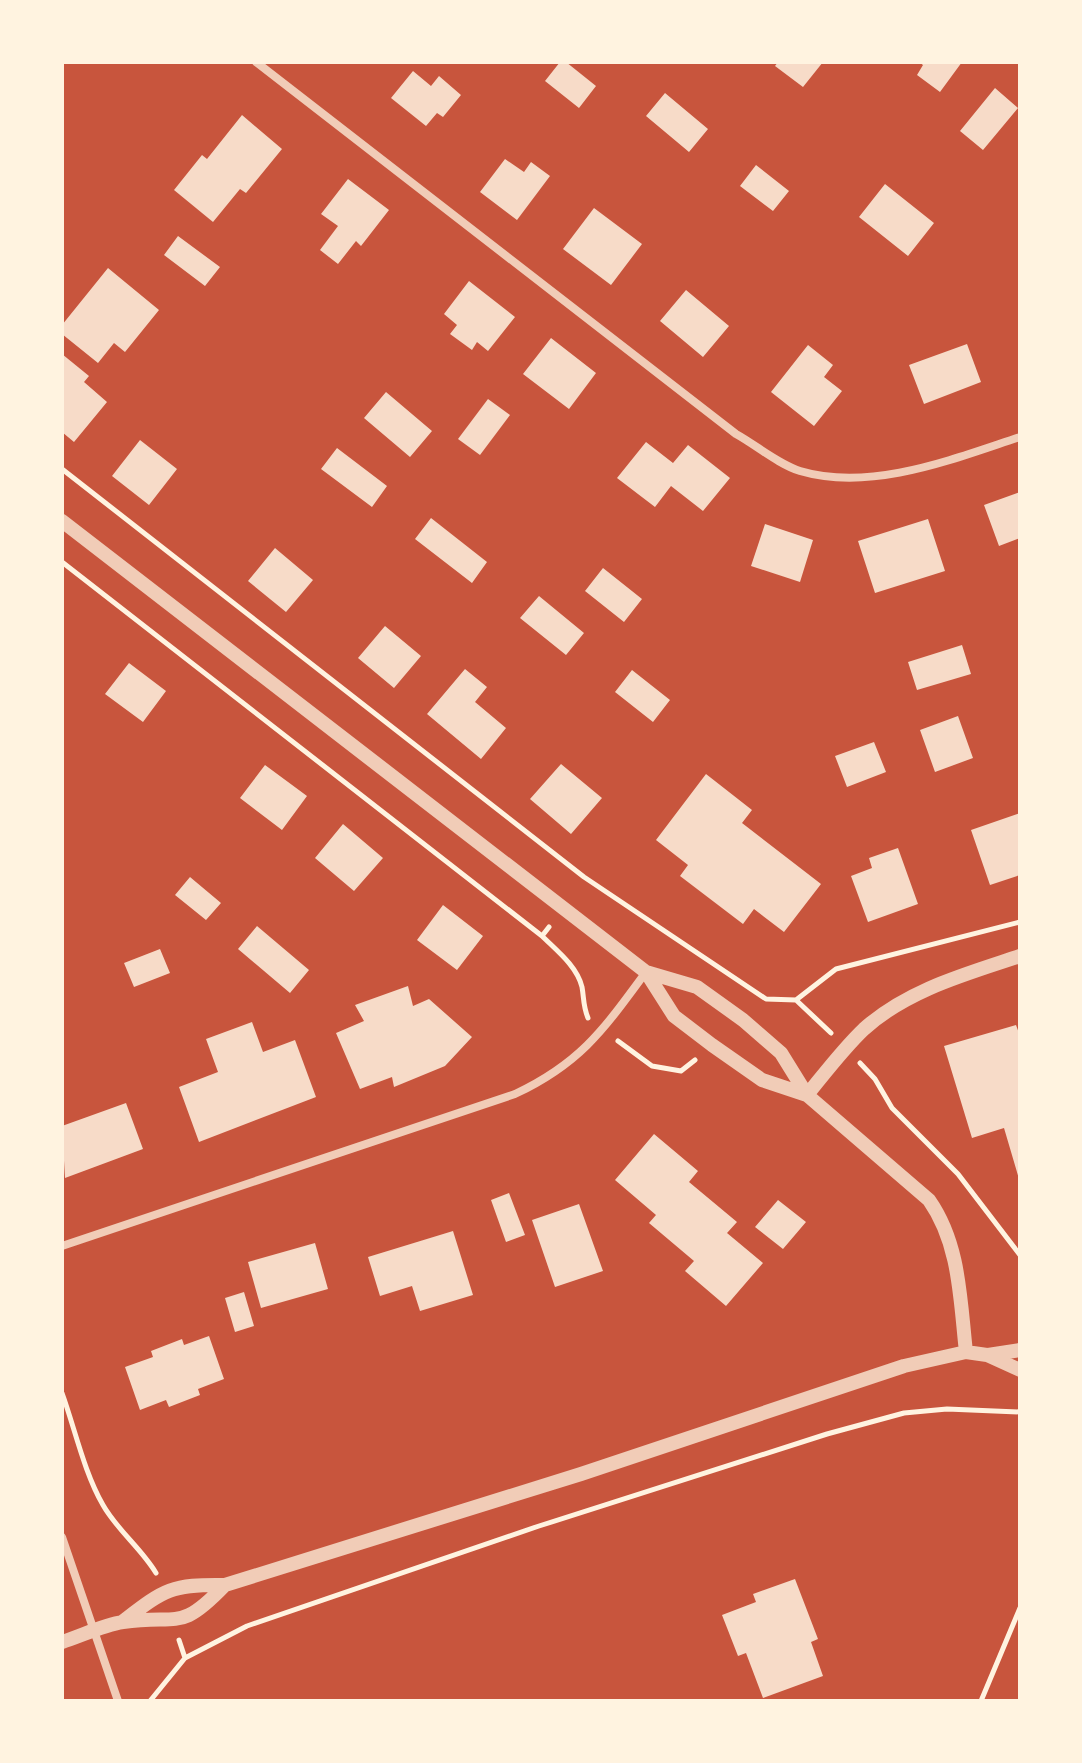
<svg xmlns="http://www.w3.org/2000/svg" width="1082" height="1763" font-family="Quicksand,sans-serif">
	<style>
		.building { fill: #f7dbc8 }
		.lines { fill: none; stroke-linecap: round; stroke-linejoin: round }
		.path { stroke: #fff3e0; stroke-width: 5 }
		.minor { stroke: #f1ccb7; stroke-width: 8 }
		.tertiary { stroke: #f1ccb7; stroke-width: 14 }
	</style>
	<rect width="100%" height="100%" fill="#c8553d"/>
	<!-- building -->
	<path class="building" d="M560,62H566L596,86L579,108L545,81Z
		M778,62H823L803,87L775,66Z
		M919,62H962L940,92L917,75L923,65Z
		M413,71L431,86L439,76L461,95L443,117L437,113L426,126L391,98Z
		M995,88L1018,108L983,150L960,131Z
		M665,93L708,129L689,152L646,116Z
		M242,115L282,149L246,193L240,189L213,222L174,190L202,155L207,159Z
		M505,159L524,172L531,162L550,176L517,220L480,192Z
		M756,165L789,191L773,211L740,186Z
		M348,179L389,210L361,246L356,241L338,264L320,250L338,226L321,214Z
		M885,184L934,223L908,256L859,217Z
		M594,208L642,244L611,285L563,249Z
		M178,236L220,267L205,286L164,255Z
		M108,268L159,310L125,352L114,343L98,363L62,334V325Z
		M469,281L515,317L488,351L477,342L472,350L450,334L457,325L444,314Z
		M686,290L729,326L703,357L660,321Z
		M551,338L596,373L569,409L523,374Z
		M967,344L981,382L924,404L909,365Z
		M808,345L833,365L824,377L842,391L814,426L771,392Z
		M62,354L89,376L84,382L107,402L74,442L62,432Z
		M386,392L432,431L410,457L364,418Z
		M488,399L510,415L480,455L458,439Z
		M140,440L177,469L149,505L112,476Z
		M646,442L673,463L688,445L730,478L703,511L671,486L655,507L617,478Z
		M337,448L387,486L372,507L321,469Z
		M1020,492V538L999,546L984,505Z
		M431,518L487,562L472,583L415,539Z
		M928,519L945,571L875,593L858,541Z
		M765,524L813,540L800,582L751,566Z
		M275,548L313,580L286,612L248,581Z
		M603,568L642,599L624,622L585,591Z
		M539,596L584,633L566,655L520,618Z
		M385,626L421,656L394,688L358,658Z
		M962,645L971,674L917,690L908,662Z
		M129,663L166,691L143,722L105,694Z
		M465,669L487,687L475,702L506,728L481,759L427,714Z
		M632,670L670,700L653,722L615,692Z
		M958,716L973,758L935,772L920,730Z
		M874,742L886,772L847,787L835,756Z
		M561,764L602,798L571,834L530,799Z
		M265,765L307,796L282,830L240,798Z
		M706,774L752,810L742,823L821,884L784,932L754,909L743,924L680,876L688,865L656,840Z
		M1020,813V875L990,885L971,830Z
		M343,824L383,858L354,891L315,858Z
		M898,848L918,904L868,922L851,876L872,868L869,858Z
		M190,877L221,903L206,920L175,895Z
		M443,905L483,936L457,970L417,940Z
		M257,926L309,970L290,993L238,949Z
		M160,949L170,973L134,987L124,963Z
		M408,986L413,1006L429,999L472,1037L445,1066L394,1087L392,1077L360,1089L336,1033L364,1021L355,1005Z
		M252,1022L263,1052L295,1040L316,1097L199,1142L179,1087L218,1072L206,1039Z
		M1016,1025L1020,1036L1019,1179L1004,1128L972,1138L944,1046Z
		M126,1103L143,1149L65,1178L62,1126Z
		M654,1134L698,1171L689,1182L737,1222L727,1233L763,1263L726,1306L685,1271L694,1261L649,1223L656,1215L615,1180Z
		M509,1193L525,1235L506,1242L491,1200Z
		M778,1200L806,1222L783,1249L755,1227Z
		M579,1204L603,1271L555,1287L532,1220Z
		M453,1231L473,1295L420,1311L412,1286L380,1296L368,1257Z
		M315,1243L328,1289L261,1308L248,1262Z
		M244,1292L254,1326L235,1332L225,1298Z
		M209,1336L224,1379L198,1389L200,1395L169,1407L166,1400L140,1410L125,1367L153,1357L151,1351L182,1339L184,1345Z
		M795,1579L818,1639L811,1642L823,1676L763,1698L746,1653L738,1656L722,1615L756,1602L753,1594Z"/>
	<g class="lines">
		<!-- path -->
		<path class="path" d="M62,469L584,877L766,999L796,1000L831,1033
			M62,562L542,936
			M549,927L542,936C556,950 577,966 582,987C584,998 583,1006 588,1018
			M796,1000L836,969L1020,922
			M618,1041L652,1066L681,1071L695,1060
			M860,1063L875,1079L892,1108L958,1174L1020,1255
			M62,1393C75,1429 84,1472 103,1505C117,1530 141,1548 156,1573
			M179,1640L185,1658
			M150,1701L185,1658L247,1626L539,1526L827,1434L904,1413L947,1409L1020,1412
			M981,1701L1020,1608"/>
		<!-- minor -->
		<path class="minor" d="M256,62L736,434C756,445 778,464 800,471C871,492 953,459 1020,437
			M62,1246L515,1094C581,1063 604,1029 646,972
			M62,1537L118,1701"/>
		<!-- tertiary -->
		<path class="tertiary" d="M62,521L646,972L674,1016L712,1045L762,1080L807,1095
			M646,972L697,987L743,1020L781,1053L807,1095L929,1200C960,1244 960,1299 966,1352
			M807,1095C825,1073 843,1049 864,1029C907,990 966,974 1020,956
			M988,1355L1020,1350
			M122,1622C164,1590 170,1584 225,1585L581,1474L904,1366L966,1352L987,1355L1020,1370
			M62,1642C81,1636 103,1625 123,1622C180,1614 179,1633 225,1585"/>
	</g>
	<!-- border -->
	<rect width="1082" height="1763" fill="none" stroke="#fff3e0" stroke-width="128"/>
</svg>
